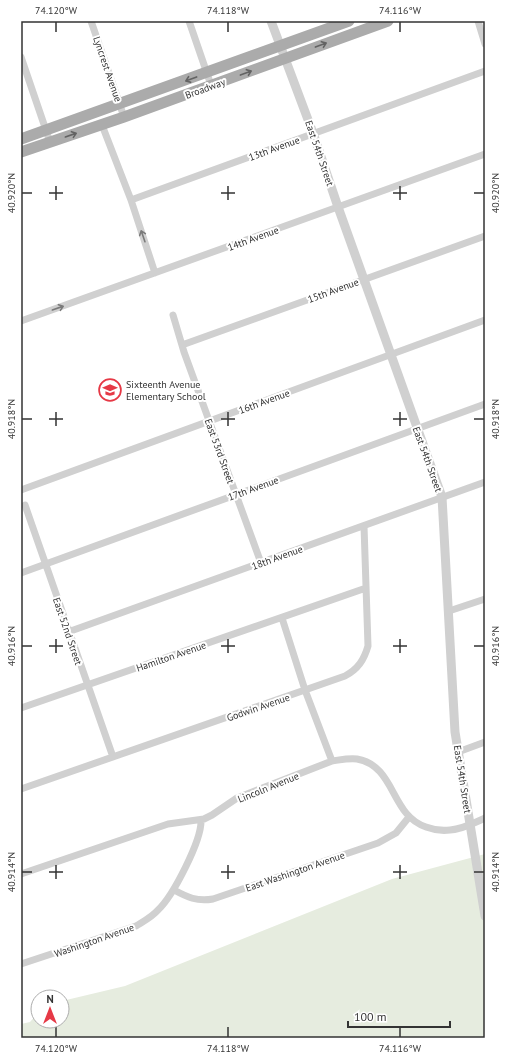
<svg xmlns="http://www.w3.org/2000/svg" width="506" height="1059" font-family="'PT Sans',sans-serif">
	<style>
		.green { fill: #e6ecdf }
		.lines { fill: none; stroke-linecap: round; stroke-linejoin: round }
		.minor { stroke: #d0d0d0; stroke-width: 7 }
		.tertiary { stroke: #d0d0d0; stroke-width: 9 }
		.primary { stroke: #ababab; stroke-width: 11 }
		.oneway { stroke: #636363 }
		.oneway2 { stroke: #7a7a7a }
		.ticks { fill: none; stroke: #333; stroke-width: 1.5 }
		.labels { text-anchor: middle; stroke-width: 4; stroke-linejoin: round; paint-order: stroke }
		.street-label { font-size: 10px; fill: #333; stroke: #fff }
		.poi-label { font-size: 10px; fill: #333; stroke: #fff; text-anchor: start }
		.neatline { fill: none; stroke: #333; stroke-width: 1.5 }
		.ticks-label { font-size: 10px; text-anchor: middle; fill: #333 }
	</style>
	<rect width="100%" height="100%" fill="#fff"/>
	<!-- green -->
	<path class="green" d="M485,854V1038H21V1024L30,1022L38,1013V1021H62V1001L125,986L392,879Z"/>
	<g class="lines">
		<!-- minor -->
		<path class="minor" d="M91,21L124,117
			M189,21L211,85
			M478,21L485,44
			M21,57L50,142
			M102,125L131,200L155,273
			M131,200L485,71
			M173,315L184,352L261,563
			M21,321L485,154
			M182,345L485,236
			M21,490L485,320
			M25,505L113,757
			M21,573L485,404
			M449,611L485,599
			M282,618L305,690L332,761
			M68,632L485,482
			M21,708L366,588
			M458,752L485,742
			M21,789L345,676C358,669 364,660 368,646L364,526
			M21,874L168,824L204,819L212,815L237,798L332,761C340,760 348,758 357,759C396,766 390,815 426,827C434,830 442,831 450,830C463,829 474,823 485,818
			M174,890C187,897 197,902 213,899L378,843L396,833L409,817
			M21,964L136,926C144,921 152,917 158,910C173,896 202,840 201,820"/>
		<!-- tertiary -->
		<path class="tertiary" d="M271,21L313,133L338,207L442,497L455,732L485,916"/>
		<!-- primary -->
		<path class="primary" d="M21,139L349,21
			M21,152L124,117L388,21"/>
	</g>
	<!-- one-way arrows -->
	<defs><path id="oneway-shaft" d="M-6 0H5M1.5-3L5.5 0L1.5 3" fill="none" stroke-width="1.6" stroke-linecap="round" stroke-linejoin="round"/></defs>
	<g class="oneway">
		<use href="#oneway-shaft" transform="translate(321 45) rotate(-20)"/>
		<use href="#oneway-shaft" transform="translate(246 73) rotate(-20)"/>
		<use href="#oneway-shaft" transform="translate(191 79) rotate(160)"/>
		<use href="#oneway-shaft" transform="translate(71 135) rotate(-19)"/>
	</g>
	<g class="oneway2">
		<use href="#oneway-shaft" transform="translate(143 236) rotate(-109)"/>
		<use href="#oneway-shaft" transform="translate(58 308) rotate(-19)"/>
	</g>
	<!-- ticks -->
	<path class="ticks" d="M56,22V32M228,22V32M400,22V32M56,186V200M228,186V200M400,186V200M22,193H32M49,193H63M221,193H235M393,193H407M474,193H484M56,412V426M228,412V426M400,412V426M22,419H32M49,419H63M221,419H235M393,419H407M474,419H484M56,639V653M228,639V653M400,639V653M22,646H32M49,646H63M221,646H235M393,646H407M474,646H484M56,865V879M228,865V879M400,865V879M22,872H32M49,872H63M221,872H235M393,872H407M474,872H484M56,1027V1037M228,1027V1037M400,1027V1037"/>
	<!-- icons -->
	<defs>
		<g id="school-ring" transform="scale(1.15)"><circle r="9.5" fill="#fff" stroke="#e63946" stroke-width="1.5"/><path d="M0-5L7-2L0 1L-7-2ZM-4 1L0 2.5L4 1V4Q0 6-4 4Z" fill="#e63946"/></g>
	</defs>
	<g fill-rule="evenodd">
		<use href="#school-ring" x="110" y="390"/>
	</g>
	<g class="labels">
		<!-- street labels -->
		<g class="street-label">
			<text transform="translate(108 69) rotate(71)" y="4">Lyncrest Avenue</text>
			<text transform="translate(205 88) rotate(-20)" y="4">Broadway</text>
			<text transform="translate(274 148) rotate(-20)" y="4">13th Avenue</text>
			<text transform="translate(320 153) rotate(71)" y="4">East 54th Street</text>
			<text transform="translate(253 238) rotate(-20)" y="4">14th Avenue</text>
			<text transform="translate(333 290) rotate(-20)" y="4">15th Avenue</text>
			<text transform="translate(264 401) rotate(-20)" y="4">16th Avenue</text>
			<text transform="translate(220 451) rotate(70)" y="4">East 53rd Street</text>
			<text transform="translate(428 459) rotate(70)" y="4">East 54th Street</text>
			<text transform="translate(253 488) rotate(-20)" y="4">17th Avenue</text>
			<text transform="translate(277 557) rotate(-20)" y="4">18th Avenue</text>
			<text transform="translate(68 631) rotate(71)" y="4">East 52nd Street</text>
			<text transform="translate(171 656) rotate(-19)" y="4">Hamilton Avenue</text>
			<text transform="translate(258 707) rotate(-19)" y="4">Godwin Avenue</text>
			<text transform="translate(463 779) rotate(81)" y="4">East 54th Street</text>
			<text transform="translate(268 787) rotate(-22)" y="4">Lincoln Avenue</text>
			<text transform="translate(295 871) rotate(-19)" y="4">East Washington Avenue</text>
			<text transform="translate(94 940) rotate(-19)" y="4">Washington Avenue</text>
		</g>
		<!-- poi labels -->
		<g class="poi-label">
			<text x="126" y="388">Sixteenth Avenue<tspan x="126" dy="12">Elementary School</tspan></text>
		</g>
	</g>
	<!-- border -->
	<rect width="506" height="1059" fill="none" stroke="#ffffff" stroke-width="44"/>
	<!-- north arrow -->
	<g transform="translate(50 1009)"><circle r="19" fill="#ffffff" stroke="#adadad"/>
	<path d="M0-3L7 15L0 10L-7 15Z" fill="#e63946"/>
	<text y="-6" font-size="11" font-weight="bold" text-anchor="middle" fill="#333333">N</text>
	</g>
	<!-- scale -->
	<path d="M348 1021v6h102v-6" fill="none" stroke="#333333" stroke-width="2"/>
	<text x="354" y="1021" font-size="12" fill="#333333" stroke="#ffffff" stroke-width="3" paint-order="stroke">100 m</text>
	<rect x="22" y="22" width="462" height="1015" class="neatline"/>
	<g class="ticks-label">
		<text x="56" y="14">74.120°W</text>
		<text x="228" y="14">74.118°W</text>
		<text x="400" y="14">74.116°W</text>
		<text transform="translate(11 193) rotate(-90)" y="4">40.920°N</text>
		<text transform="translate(495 193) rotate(-90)" y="4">40.920°N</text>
		<text transform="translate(11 419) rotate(-90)" y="4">40.918°N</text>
		<text transform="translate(495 419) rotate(-90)" y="4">40.918°N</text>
		<text transform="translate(11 646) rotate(-90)" y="4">40.916°N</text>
		<text transform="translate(495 646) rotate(-90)" y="4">40.916°N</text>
		<text transform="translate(11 872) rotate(-90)" y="4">40.914°N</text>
		<text transform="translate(495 872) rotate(-90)" y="4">40.914°N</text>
		<text x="56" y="1052">74.120°W</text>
		<text x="228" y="1052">74.118°W</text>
		<text x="400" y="1052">74.116°W</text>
	</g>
</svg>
